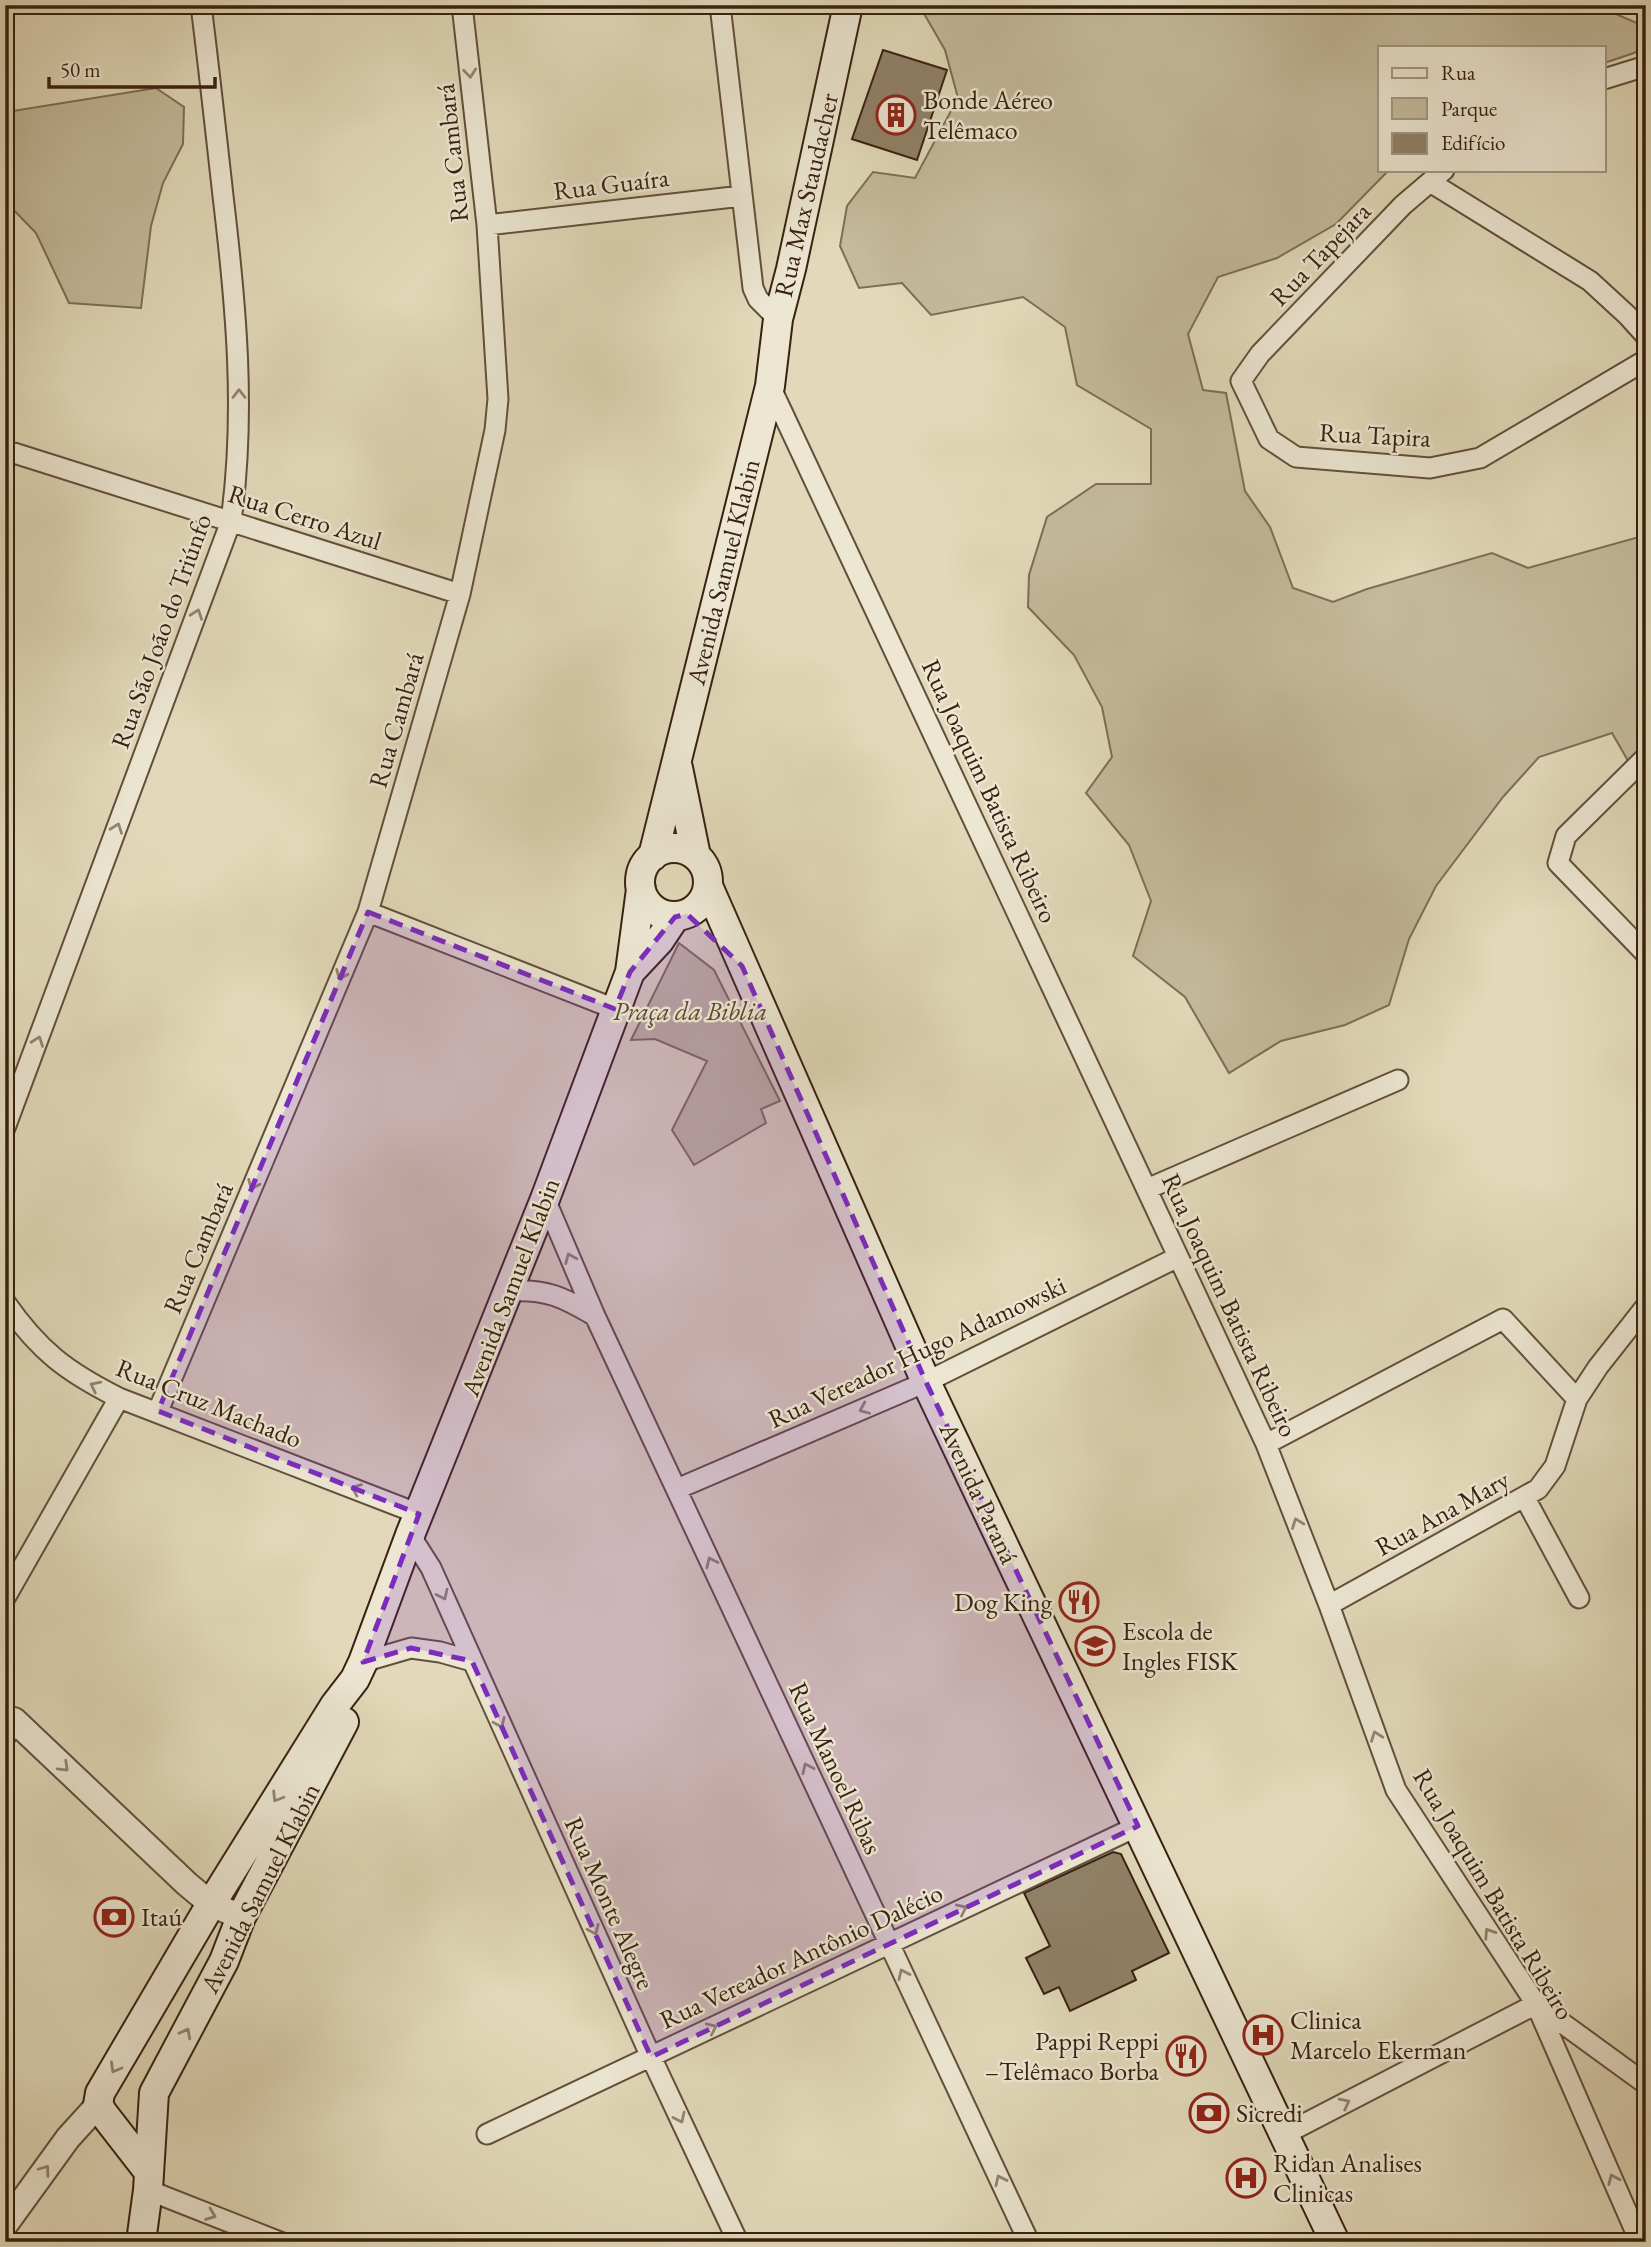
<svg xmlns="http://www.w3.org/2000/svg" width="1651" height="2247" font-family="'EB Garamond',serif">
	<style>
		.green { fill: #c4ba9c; stroke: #7e6e56; stroke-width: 2 }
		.building { fill: #908168; stroke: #382111; stroke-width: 2 }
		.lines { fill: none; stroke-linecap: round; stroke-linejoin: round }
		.minor-casing { stroke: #624f3b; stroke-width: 23 }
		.tertiary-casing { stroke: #624f3b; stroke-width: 28 }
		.secondary-casing { stroke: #382111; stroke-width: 32 }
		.minor { stroke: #ece6d2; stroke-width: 19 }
		.tertiary { stroke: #ece6d2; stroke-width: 24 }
		.secondary { stroke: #ece6d2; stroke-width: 28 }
		.oneway { stroke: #928472 }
		.marked { fill: #7b2cbf; fill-opacity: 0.2; stroke: #7b2cbf; stroke-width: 5; stroke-dasharray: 14 9; stroke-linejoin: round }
		.labels { text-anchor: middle; stroke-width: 5; stroke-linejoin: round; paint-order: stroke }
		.poi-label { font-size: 26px; fill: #382111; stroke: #ece6d2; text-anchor: start }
		.street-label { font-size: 26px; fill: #382111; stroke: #ece6d2 }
		.park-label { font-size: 26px; font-style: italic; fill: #5b4734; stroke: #ece6d2 }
	</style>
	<rect width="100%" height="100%" fill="#e1d9b9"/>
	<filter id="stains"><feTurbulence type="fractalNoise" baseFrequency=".00286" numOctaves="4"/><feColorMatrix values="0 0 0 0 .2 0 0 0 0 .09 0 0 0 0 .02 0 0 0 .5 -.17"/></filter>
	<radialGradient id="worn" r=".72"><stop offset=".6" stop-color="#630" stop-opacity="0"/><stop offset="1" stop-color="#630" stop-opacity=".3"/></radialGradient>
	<!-- green -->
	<path class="green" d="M919,5H1595L1646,27V44L1634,53L1604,63V47H1380V170H1389L1336,224L1277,258L1218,277L1188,334L1203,390L1226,393L1245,491L1270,527L1293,588L1333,602L1367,589L1492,553L1528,568L1646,535V792L1612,733L1539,757L1503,797L1436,886L1409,939L1389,1005L1345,1025L1281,1041L1229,1073L1185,997L1133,956L1151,901L1129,845L1086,793L1112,757L1102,707L1074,655L1028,607L1029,575L1047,517L1096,484H1151V429L1077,385L1065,327L1023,297L931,315L902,283L859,288L840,246L847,206L873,172L915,178L958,98L945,50Z
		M156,88L184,107L183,144L163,183L151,226L141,308L69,303L36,233L5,201V106L13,111Z
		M679,943L714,970L780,1101L761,1109L766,1123L694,1165L672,1130L707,1061L655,1039L631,1040Z"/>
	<!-- building -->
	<path class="building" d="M883,50L947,70L917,160L852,139Z
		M1113,1852L1121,1854L1169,1953L1132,1971L1136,1980L1070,2011L1059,1987L1044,1994L1026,1958L1050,1946L1024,1893Z"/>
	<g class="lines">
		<!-- minor casing -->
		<g class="minor-casing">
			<path id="minor" d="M720,5L753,288L758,299L778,319
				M1604,79L1646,66
				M1444,170L1403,205L1260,354L1241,381L1269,439L1296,457L1430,468L1480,458L1646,360
				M1430,182L1590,281L1627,315L1646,336
				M487,225L742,196
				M770,386L1266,1444L1329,1605L1396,1790L1536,2004L1640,2242
				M14,453L460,594
				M1646,757L1566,836L1558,863L1646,954
				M368,912L615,1009
				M5,1128L231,521C246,412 236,305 223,196C216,133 209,69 201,5
				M1147,1189L1398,1080
				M545,1199L595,1316L1029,2242
				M509,1291C547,1289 563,1297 595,1316
				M5,1302C39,1351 67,1372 119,1398L419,1514
				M158,1411L368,912L460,594L495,430L498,399L487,225L462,5
				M1266,1444L1503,1319L1577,1399
				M677,1489L926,1382L1178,1257
				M1525,1498L1579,1598
				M410,1535L431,1568L651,2057L738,2242
				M5,1598L119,1398
				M1329,1605L1538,1489L1555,1466L1577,1399L1598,1367L1646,1306
				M363,1662L411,1648L440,1652L472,1661
				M487,2134L1138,1826
				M1285,2134L1536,2004L1646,2084
				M148,2190L280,2242"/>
		</g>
		<!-- tertiary casing -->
		<g class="tertiary-casing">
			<path id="tertiary" d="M5,1733L14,1720L187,1884L211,1904L241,1917
				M5,2225L68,2138L98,2105"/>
		</g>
		<!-- secondary casing -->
		<g class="secondary-casing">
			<path id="secondary" d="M678,768L696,856
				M640 882a34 34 0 1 1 68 0a34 34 0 1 1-68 0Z
				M653,856L770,386L778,319L791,269L848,5
				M708,886L926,1382L1335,2242
				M630,972L659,941L675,917
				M148,2171L103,2113L98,2105L100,2093L211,1904L335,1705L355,1679L363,1662L410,1535L545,1199L630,972L641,889
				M141,2242L148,2190L154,2093L224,1961L241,1917L344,1722"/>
		</g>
		<!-- minor -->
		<use href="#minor" class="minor"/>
		<!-- tertiary -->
		<use href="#tertiary" class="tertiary"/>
		<!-- secondary -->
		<use href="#secondary" class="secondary"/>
	</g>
	<!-- one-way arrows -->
	<defs><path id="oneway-chevron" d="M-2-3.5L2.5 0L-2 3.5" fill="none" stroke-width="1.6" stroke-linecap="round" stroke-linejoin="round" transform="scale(1.75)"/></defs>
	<g class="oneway">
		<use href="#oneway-chevron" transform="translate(470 73) rotate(84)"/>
		<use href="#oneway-chevron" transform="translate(239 394) rotate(-90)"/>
		<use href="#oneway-chevron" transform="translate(197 614) rotate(-70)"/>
		<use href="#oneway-chevron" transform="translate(117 828) rotate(-70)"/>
		<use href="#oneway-chevron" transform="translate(341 975) rotate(113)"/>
		<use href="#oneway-chevron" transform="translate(38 1041) rotate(-70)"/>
		<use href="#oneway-chevron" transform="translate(253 1185) rotate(113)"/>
		<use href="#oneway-chevron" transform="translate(570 1258) rotate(-113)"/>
		<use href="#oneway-chevron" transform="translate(95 1386) rotate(-153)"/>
		<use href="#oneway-chevron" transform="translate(864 1409) rotate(157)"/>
		<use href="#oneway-chevron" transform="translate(356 1489) rotate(-158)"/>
		<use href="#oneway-chevron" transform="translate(1297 1523) rotate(-111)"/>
		<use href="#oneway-chevron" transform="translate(711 1562) rotate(-115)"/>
		<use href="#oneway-chevron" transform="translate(443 1595) rotate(65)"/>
		<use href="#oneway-chevron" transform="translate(500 1723) rotate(66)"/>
		<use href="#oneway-chevron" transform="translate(1376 1736) rotate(-110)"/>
		<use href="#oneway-chevron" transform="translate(64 1767) rotate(44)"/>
		<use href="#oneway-chevron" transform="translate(807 1768) rotate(-115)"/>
		<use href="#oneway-chevron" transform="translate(277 1797) rotate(122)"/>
		<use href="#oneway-chevron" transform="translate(962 1909) rotate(-25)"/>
		<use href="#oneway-chevron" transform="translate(594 1930) rotate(66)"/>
		<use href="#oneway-chevron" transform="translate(1489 1933) rotate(-123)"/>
		<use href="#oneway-chevron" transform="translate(903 1974) rotate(-115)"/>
		<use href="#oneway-chevron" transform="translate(712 2028) rotate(-25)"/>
		<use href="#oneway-chevron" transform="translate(186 2033) rotate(-62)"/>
		<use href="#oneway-chevron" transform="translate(115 2068) rotate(120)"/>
		<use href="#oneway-chevron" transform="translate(1345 2103) rotate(-27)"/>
		<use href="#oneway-chevron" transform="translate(680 2118) rotate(65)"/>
		<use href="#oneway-chevron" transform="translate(45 2170) rotate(-54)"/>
		<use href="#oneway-chevron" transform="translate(1613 2179) rotate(-114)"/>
		<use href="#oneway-chevron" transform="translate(1000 2180) rotate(-115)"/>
		<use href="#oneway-chevron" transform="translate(211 2215) rotate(21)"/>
	</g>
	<!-- marked area -->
	<path class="marked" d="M368,912L615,1009L630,972L675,917L687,914L742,966L926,1382L1138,1826L651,2057L472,1661L411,1648L363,1662L419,1514L158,1411Z"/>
	<!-- icons -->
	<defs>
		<g id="building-ring" transform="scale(2.0125)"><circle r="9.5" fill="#ece6d2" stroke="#8f2418" stroke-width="1.5"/><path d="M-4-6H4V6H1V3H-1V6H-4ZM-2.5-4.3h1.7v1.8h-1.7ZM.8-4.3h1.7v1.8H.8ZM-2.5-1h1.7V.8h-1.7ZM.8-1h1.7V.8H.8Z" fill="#8f2418"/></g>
		<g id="restaurant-ring" transform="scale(2.0125)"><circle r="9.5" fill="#ece6d2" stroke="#8f2418" stroke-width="1.5"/><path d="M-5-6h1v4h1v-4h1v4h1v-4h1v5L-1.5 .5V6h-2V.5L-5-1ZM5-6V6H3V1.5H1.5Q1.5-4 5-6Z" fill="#8f2418"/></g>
		<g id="school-ring" transform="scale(2.0125)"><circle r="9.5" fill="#ece6d2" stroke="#8f2418" stroke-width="1.5"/><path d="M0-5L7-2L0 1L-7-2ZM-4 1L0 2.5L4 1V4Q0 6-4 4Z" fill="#8f2418"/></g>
		<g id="bank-ring" transform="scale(2.0125)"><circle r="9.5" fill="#ece6d2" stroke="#8f2418" stroke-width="1.5"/><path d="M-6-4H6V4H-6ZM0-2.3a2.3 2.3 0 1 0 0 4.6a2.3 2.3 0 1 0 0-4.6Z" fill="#8f2418"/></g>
		<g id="hospital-ring" transform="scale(2.0125)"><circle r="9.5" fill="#ece6d2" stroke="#8f2418" stroke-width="1.5"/><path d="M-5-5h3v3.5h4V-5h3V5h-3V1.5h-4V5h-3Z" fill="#8f2418"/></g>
	</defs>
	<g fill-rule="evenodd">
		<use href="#building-ring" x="896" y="115"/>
		<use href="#restaurant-ring" x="1079" y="1602"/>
		<use href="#school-ring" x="1095" y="1646"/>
		<use href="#bank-ring" x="114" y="1917"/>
		<use href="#hospital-ring" x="1263" y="2035"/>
		<use href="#restaurant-ring" x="1186" y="2056"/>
		<use href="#bank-ring" x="1209" y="2113"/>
		<use href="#hospital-ring" x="1246" y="2178"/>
	</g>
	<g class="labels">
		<!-- poi labels -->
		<g class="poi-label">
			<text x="923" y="109">Bonde Aéreo<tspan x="923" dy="30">Telêmaco</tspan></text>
			<text x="1052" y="1611" text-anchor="end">Dog King</text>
			<text x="1122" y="1640">Escola de<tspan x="1122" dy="30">Ingles FISK</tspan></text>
			<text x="141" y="1926">Itaú</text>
			<text x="1290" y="2029">Clinica<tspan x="1290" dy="30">Marcelo Ekerman</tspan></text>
			<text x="1159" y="2050" text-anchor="end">Pappi Reppi<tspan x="1159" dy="30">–Telêmaco Borba</tspan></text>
			<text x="1236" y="2122">Sicredi</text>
			<text x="1273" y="2172">Ridan Analises<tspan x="1273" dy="30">Clinicas</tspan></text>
		</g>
		<!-- street labels -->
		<g class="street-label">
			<text transform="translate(452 153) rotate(-96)" y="9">Rua Cambará</text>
			<text transform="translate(611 184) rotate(-7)" y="9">Rua Guaíra</text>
			<text transform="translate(806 195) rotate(-77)" y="9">Rua Max Staudacher</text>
			<text transform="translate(1320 254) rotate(-46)" y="9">Rua Tapejara</text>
			<text transform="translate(1375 435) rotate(3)" y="9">Rua Tapira</text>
			<text transform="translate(305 517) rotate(18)" y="9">Rua Cerro Azul</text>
			<text transform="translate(723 572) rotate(-76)" y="9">Avenida Samuel Klabin</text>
			<text transform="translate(161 631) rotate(-70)" y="9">Rua São João do Triúnfo</text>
			<text transform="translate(396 720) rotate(-74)" y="9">Rua Cambará</text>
			<text transform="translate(990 791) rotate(65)" y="9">Rua Joaquim Batista Ribeiro</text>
			<text transform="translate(198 1248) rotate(-67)" y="9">Rua Cambará</text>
			<text transform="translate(510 1287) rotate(-69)" y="9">Avenida Samuel Klabin</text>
			<text transform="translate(1230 1305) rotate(65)" y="9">Rua Joaquim Batista Ribeiro</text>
			<text transform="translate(917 1352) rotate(-25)" y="9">Rua Vereador Hugo Adamowski</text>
			<text transform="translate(209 1403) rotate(22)" y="9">Rua Cruz Machado</text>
			<text transform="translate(979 1493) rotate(65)" y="9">Avenida Paraná</text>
			<text transform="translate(1442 1513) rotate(-29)" y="9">Rua Ana Mary</text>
			<text transform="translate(836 1768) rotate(65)" y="9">Rua Manoel Ribas</text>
			<text transform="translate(260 1888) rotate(-63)" y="9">Avenida Samuel Klabin</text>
			<text transform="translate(1494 1894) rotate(59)" y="9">Rua Joaquim Batista Ribeiro</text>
			<text transform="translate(610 1903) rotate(66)" y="9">Rua Monte Alegre</text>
			<text transform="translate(801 1956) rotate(-25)" y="9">Rua Vereador Antônio Dalécio</text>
		</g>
		<!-- park labels -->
		<g class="park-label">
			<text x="690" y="1020">Praça da Biblia</text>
		</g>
	</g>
	<!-- margin -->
	<rect width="1651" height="2247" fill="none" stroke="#e1d9b9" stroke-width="28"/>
	<rect x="7" y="7" width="1637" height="2233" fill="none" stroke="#382111" stroke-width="3.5"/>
	<rect x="14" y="14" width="1623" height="2219" fill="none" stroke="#382111" stroke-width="2"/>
	<!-- legend -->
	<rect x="1378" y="46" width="228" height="126" fill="#ece6d2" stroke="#a49785" stroke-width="2"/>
	<rect x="1392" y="68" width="35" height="10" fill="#ece6d2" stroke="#a49785" stroke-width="2"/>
	<text x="1441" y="80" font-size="21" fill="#382111">Rua</text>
	<rect x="1392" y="98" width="35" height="21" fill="#c4ba9c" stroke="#a49785" stroke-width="2"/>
	<text x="1441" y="116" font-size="21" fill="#382111">Parque</text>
	<rect x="1392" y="133" width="35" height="21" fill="#908168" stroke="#a49785" stroke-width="2"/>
	<text x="1441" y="150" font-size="21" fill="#382111">Edifício</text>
	<!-- scale -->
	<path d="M49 77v10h166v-10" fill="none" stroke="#382111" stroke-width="3.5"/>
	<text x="60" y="77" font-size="21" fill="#382111" stroke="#ece6d2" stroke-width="5" paint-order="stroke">50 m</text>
	<rect width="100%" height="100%" filter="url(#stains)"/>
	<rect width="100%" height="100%" fill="url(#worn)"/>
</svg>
